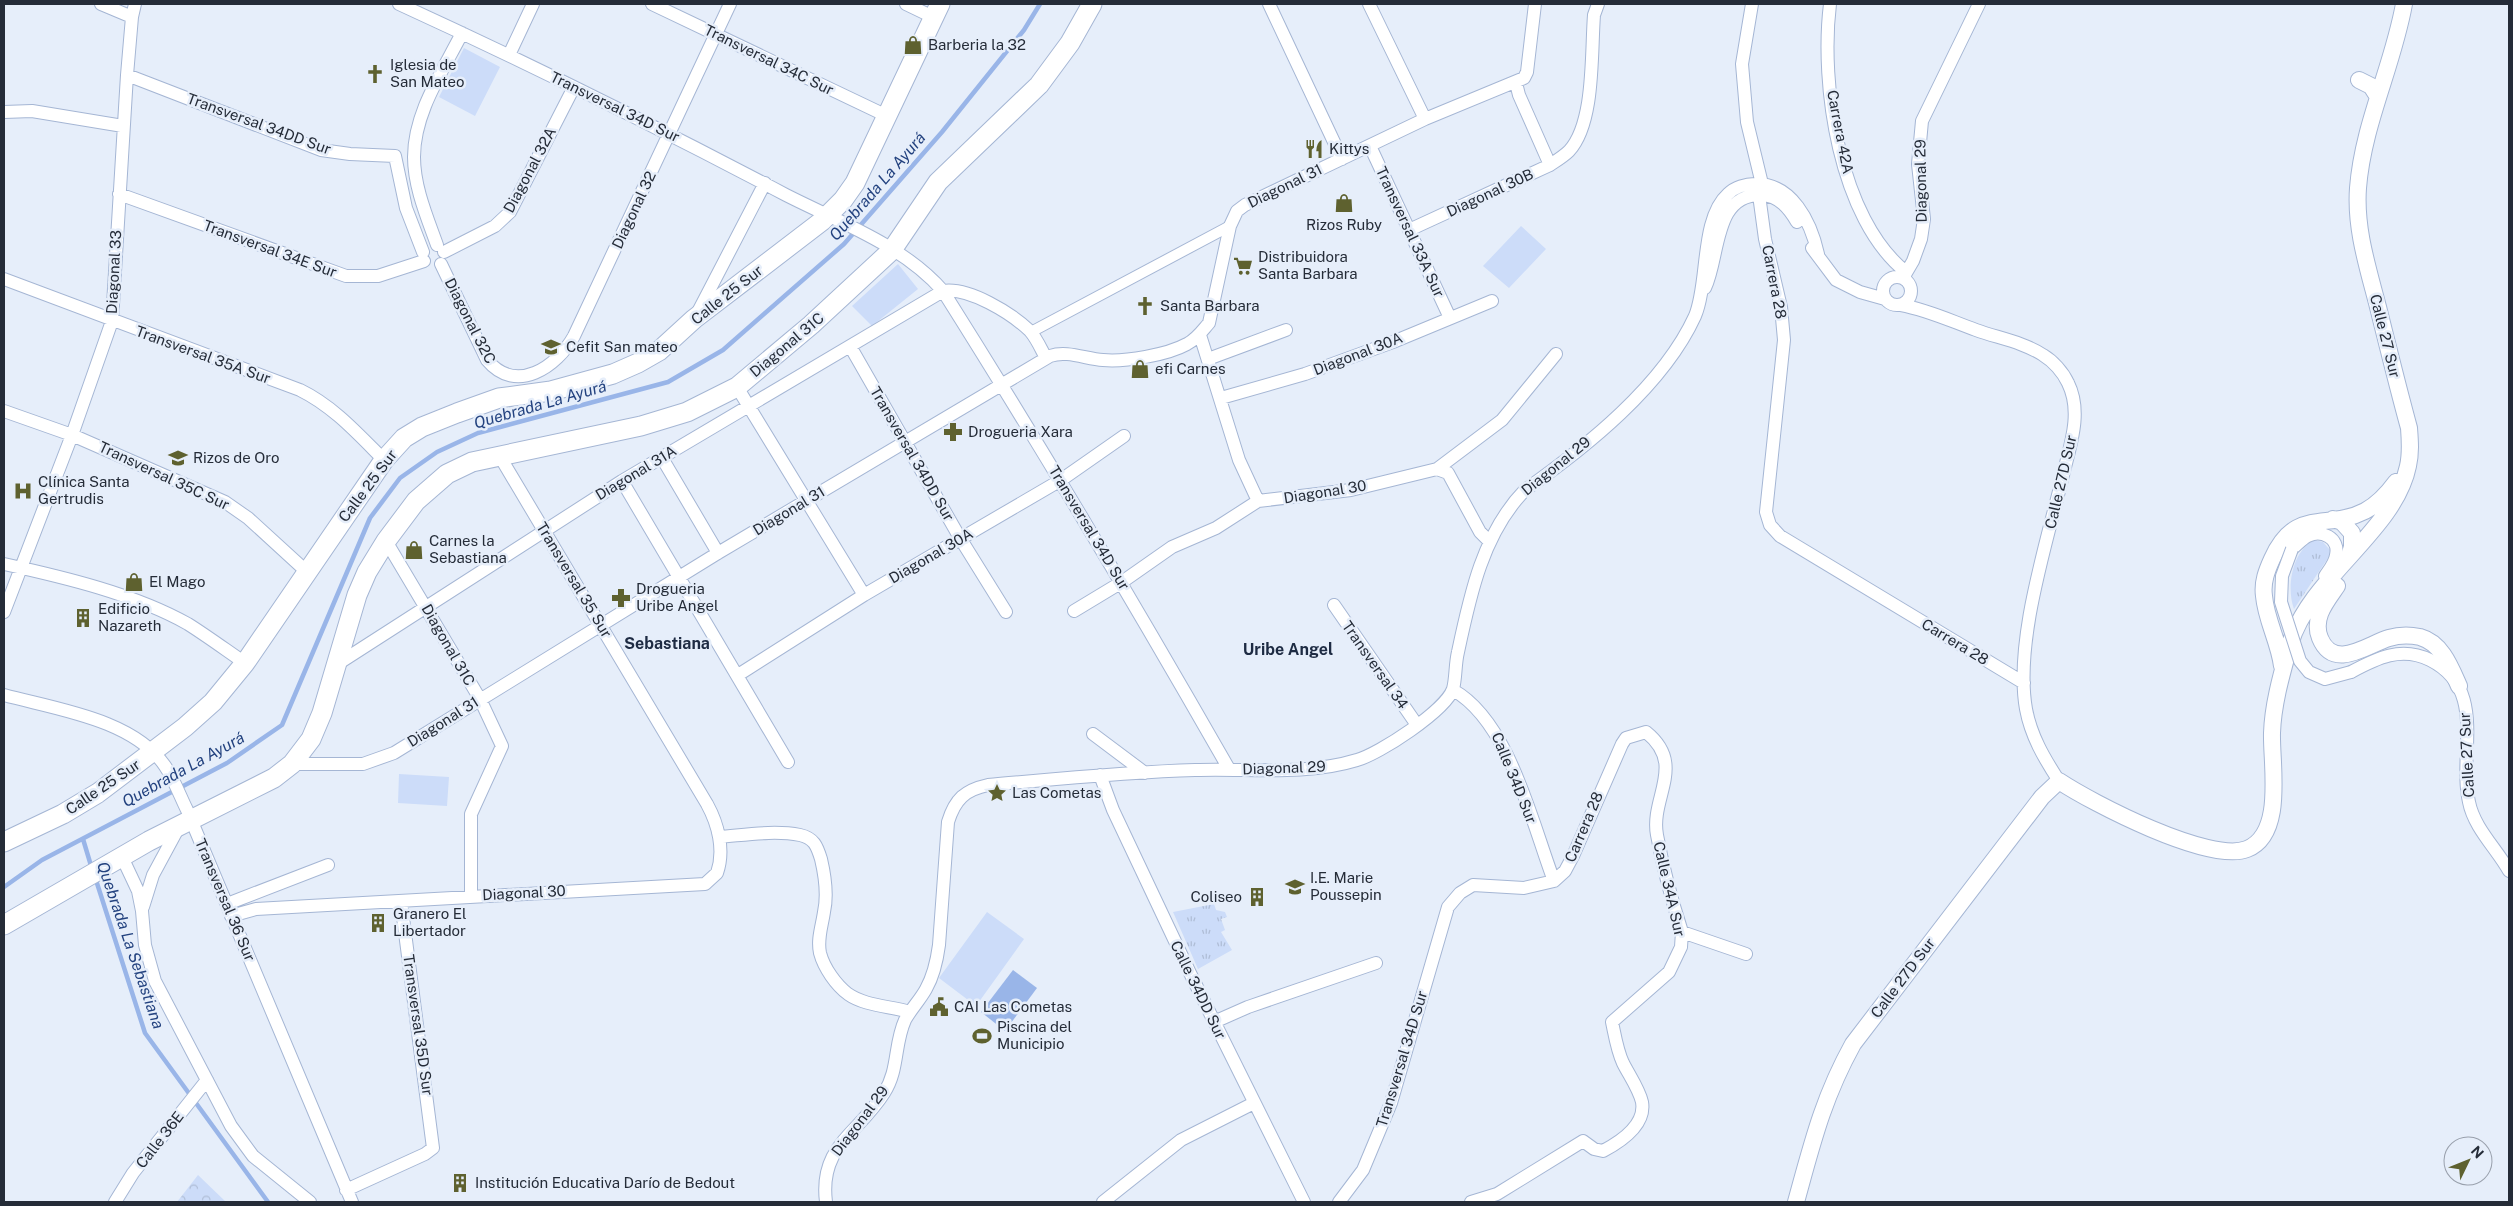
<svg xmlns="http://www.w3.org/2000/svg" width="2513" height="1206" font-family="'Public Sans',sans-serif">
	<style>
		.grass { fill: url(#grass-tufts) }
		.park { fill: url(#park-crowns) }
		.pitch { fill: #ccdcf9 }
		.water { fill: #99b5e8 }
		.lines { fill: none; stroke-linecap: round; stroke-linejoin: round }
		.stream { stroke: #99b5e8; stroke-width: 4.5 }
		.pedestrian-casing { stroke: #a5b6d4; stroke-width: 12 }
		.minor-casing { stroke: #a5b6d4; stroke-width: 14 }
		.tertiary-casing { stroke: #a5b6d4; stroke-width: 18 }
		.secondary-casing { stroke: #a5b6d4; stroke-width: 21 }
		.pedestrian { stroke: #fff; stroke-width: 10 }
		.minor { stroke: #fff; stroke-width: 12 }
		.tertiary { stroke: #fff; stroke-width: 16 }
		.secondary { stroke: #fff; stroke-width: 19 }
		.minor-bridge-casing { stroke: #a5b6d4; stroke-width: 14; stroke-linecap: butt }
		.minor-bridge { stroke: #fff; stroke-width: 12 }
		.labels { text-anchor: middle; stroke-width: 5; stroke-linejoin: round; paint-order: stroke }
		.poi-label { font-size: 15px; fill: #252c38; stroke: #e6eefa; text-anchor: start }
		.street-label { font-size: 15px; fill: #252c38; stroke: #e6eefa }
		.water-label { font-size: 16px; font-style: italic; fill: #23427f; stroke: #e6eefa }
		.neighbourhood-label { font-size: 16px; font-weight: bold; fill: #1e2b43; stroke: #e6eefa }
	</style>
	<defs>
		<pattern id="grass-tufts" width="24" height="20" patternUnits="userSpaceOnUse" patternTransform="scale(1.25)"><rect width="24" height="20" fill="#ccdcf9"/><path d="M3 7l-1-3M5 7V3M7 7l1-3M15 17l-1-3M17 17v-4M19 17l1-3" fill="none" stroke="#afbdd6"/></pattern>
		<pattern id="park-crowns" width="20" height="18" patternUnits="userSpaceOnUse" patternTransform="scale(1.25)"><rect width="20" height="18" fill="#ccdcf9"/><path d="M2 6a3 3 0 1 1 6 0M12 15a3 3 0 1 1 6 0" fill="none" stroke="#afbdd6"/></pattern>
	</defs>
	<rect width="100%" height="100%" fill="#e6eefa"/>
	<!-- grass -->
	<path class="grass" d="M2314,540L2323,542L2330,550V555L2294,609C2286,588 2292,551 2314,540Z
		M1214,904L1216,910L1225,912L1227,917L1221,919L1225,930L1221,932L1232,950L1198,969L1173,912Z"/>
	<!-- park -->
	<path class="park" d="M198,1175L225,1201L224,1202H177Z"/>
	<!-- pitch -->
	<path class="pitch" d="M464,48L500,67L475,116L439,97Z
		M1521,226L1546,249L1509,288L1483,266Z
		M898,264L918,289L872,326L852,306Z
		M399,774L449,777L447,806L398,803Z
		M987,912L1024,939L976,1006L939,978Z"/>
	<!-- water -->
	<path class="water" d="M1013,970L1037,988L1005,1031L981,1012Z"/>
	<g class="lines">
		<!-- stream -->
		<path class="stream" d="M83,839L92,869
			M95,877L145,1033L268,1202
			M4,887L42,860L227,763L282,725L370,518L400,478L437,452L478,433L668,382L723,350L844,244L942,132L1024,30L1040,4"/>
		<!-- pedestrian casing -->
		<g class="pedestrian-casing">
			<path id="pedestrian" d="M1031,332L1230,226"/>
		</g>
		<!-- minor casing -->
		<g class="minor-casing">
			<path id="minor" d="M101,4L132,17
				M399,4C530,64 659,128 786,195C839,222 903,245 943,291C1042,448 1137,608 1229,769
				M652,4L887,116
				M906,4L933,17
				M1269,4L1342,159
				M1369,4L1425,119
				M1752,4L1742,64L1747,122L1762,184
				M1830,4C1820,84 1839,219 1906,272
				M509,55L533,4
				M127,75L321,150L350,154L395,156L406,208L423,252
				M1516,83L1519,95L1550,165
				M4,112L32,111L123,126
				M1370,146L1450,318
				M119,194L346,276H378L424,261
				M1759,195L1765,239L1781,307L1784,340L1766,512L1770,525L1780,536L2024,683
				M1409,230L1550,165C1556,161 1564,156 1569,151C1595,123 1591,53 1594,15L1598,4
				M437,245C427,217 414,187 414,157C414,112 443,71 462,33
				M1812,248L1836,280L1860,292L1885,299
				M444,252L495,226L510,212L574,87
				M441,264L487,360C516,395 557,367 574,336L730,4
				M1883 291a14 14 0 1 1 28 0a14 14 0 1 1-28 0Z
				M1903,278L1913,261L1921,239L1924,219L1918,164L1922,121L1979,4
				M4,279L300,390C333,406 358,434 384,460
				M1705,288C1720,257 1713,193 1762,195C1779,196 1789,208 1797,222
				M1901,305C1928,310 1951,321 1976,330C1998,338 2023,342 2043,355C2053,361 2063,372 2068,383C2082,411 2071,443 2064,471C2048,539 2014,641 2026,709C2031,736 2044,758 2059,781
				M698,312L765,183
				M1200,335L1239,460L1258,501
				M850,346L960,538L1006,612
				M1208,359L1286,330
				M737,387L864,595
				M1221,398L1305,374L1393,342L1492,301
				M4,411L72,435L225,502L248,518L306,571
				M662,458L718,553
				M1437,469L1448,473L1480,532L1490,542
				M622,481L788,762
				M386,541L480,699L502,746L471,814V896
				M2292,549C2297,545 2302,539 2308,536C2321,529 2340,538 2336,555C2335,563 2329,570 2325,576
				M4,564C63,577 135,594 188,624C207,636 226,650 245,663
				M1334,605L1417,725
				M1074,611L1122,582L1172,547L1216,528L1258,501L1351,490L1437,469L1502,420L1556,354
				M4,612L72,435L112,321L127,75L132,17L135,4
				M336,665L622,481L943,291C969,287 1011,313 1030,331C1037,339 1041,349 1046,358
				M2351,672C2377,658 2401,646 2430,660C2488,689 2458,753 2469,802C2474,828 2497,849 2509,871
				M738,675L864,595L1061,480L1124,436
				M1453,690C1509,721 1532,823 1554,881
				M4,695C55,709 133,719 165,766C174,779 180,796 187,810L352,1202
				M1093,734L1145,773
				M292,764H363L394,753L718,553L1050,356C1067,350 1086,359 1103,360C1125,362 1167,355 1187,344C1197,339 1202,331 1209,323L1230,226L1237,211L1245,205L1425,119L1524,78L1527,72L1535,4
				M1100,775L1113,810L1190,973L1304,1202
				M719,837C745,835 774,830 800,835C814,838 817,846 821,859C825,876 828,894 824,912C822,926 817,939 820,953C824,968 836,985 848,994C865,1006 890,1006 910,1012
				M122,857L138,891L142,911L145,945L155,981L231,1126L253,1156L310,1202
				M227,904L328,865
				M143,907L153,875L180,825
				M231,916L256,909L705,884L717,873C725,850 718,824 707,804L499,455
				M1682,932L1746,954
				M1214,1022L1248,1007L1376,963
				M346,1190L425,1154L433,1148L401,902
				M115,1202L133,1173L207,1080
				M826,1202C819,1146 858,1134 884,1093C899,1070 894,1044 905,1020C911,1009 920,1000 926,989C934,975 937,960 939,945L948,822C955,799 965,790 988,785C1057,779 1126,772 1195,770C1248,768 1305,776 1357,760C1379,754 1445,711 1453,689C1456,678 1455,664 1458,652C1470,595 1483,533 1525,490C1586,447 1663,386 1695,316C1709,283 1700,219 1728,194C1735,187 1746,184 1755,184C1792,183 1811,222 1818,254
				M1103,1202L1181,1140L1254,1103
				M1339,1202L1363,1170L1391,1103L1448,907L1460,893L1473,885L1524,888L1554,881L1565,871L1573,856L1622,744L1626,738L1646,732C1687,765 1650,797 1657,835C1663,868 1672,901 1682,932L1681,947L1669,972L1612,1022C1615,1036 1617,1050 1623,1063C1629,1075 1639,1089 1642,1102C1646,1125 1620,1142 1603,1151L1594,1149L1583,1141L1497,1194L1471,1202"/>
		</g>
		<!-- tertiary casing -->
		<g class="tertiary-casing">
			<path id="tertiary" d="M2359,80L2371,86L2378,97
				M2333,519L2342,522L2352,533V547L2349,556
				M2337,586C2326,602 2312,618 2320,638C2334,672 2368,644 2389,638C2399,635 2410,635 2420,637C2442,643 2451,668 2459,686
				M2282,666C2279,642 2266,620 2264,596C2262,582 2267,570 2272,559C2296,506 2326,531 2365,511C2378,504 2388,493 2396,482
				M1796,1202C1812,1144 1823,1098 1853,1044L2042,797L2059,781C2092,803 2210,864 2247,849C2285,834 2271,764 2272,733C2273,703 2282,673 2290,644C2310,577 2395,531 2408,466C2411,453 2410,441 2409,428C2398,388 2388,347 2378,307C2368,268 2355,229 2358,188C2363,124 2393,66 2404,4"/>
		</g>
		<!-- secondary casing -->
		<g class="secondary-casing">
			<path id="secondary" d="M4,842L63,814L98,793L185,727L213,702L245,663L384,460L404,438L422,427L457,413L499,398L551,391L613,374L638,363L659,351L694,319L822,221L843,200L855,183L940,4
				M4,925L149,841L274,778L292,764L311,739L322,713L357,595L367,572L386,541L416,501L447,474L472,462L641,426L687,412L737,387L811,325L892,250L938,182L1039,85L1070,43L1092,4"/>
		</g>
		<!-- pedestrian -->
		<use href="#pedestrian" class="pedestrian"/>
		<!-- minor -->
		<use href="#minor" class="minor"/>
		<!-- tertiary -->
		<use href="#tertiary" class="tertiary"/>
		<!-- secondary -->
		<use href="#secondary" class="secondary"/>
		<!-- minor-bridge casing -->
		<g class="minor-bridge-casing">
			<path id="minor-bridge" d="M2292,549L2282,576L2281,602L2300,661L2309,672L2325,679L2351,672"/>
		</g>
		<!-- minor-bridge -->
		<use href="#minor-bridge" class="minor-bridge"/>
	</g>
	<!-- icons -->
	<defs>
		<g id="shop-bare" transform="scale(1.5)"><path d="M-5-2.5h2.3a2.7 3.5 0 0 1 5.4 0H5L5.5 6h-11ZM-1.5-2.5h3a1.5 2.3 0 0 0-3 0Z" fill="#5e612f" stroke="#e6eefa" stroke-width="2.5" paint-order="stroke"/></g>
		<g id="church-bare" transform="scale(1.5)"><path d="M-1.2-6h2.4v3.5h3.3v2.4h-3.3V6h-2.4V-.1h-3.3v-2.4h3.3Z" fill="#5e612f" stroke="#e6eefa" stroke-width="2.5" paint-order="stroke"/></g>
		<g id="restaurant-bare" transform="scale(1.5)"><path d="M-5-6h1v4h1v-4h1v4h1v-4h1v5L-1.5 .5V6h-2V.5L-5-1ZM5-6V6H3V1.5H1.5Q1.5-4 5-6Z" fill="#5e612f" stroke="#e6eefa" stroke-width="2.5" paint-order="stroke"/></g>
		<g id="supermarket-bare" transform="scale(1.5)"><path d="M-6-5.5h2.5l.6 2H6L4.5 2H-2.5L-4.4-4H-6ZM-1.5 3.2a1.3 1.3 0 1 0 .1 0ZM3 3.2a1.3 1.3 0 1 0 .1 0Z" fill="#5e612f" stroke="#e6eefa" stroke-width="2.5" paint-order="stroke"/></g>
		<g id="university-bare" transform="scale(1.5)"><path d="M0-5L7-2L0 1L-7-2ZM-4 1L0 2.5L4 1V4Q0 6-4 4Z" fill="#5e612f" stroke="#e6eefa" stroke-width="2.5" paint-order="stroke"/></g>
		<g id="pharmacy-bare" transform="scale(1.5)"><path d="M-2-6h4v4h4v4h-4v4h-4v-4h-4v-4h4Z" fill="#5e612f" stroke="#e6eefa" stroke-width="2.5" paint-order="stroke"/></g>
		<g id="school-bare" transform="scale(1.5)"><path d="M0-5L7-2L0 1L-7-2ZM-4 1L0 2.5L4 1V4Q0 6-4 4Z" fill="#5e612f" stroke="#e6eefa" stroke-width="2.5" paint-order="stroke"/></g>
		<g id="hospital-bare" transform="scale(1.5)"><path d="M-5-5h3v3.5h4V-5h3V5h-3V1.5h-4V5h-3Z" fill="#5e612f" stroke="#e6eefa" stroke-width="2.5" paint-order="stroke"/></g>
		<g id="building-bare" transform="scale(1.5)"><path d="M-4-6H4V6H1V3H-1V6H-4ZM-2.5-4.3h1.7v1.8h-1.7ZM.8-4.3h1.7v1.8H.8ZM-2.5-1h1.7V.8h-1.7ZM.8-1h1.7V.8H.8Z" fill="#5e612f" stroke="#e6eefa" stroke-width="2.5" paint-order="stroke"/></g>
		<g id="sight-bare" transform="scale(1.5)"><path d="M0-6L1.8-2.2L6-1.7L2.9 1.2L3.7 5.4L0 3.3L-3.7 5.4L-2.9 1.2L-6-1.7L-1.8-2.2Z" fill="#5e612f" stroke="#e6eefa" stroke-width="2.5" paint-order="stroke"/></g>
		<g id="civic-bare" transform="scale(1.5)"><path d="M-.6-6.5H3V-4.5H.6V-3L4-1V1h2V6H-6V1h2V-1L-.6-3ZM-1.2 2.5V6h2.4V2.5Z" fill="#5e612f" stroke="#e6eefa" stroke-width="2.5" paint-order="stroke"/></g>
		<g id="stadium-bare" transform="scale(1.5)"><path d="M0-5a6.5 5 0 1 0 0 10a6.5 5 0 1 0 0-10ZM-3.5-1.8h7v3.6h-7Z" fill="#5e612f" stroke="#e6eefa" stroke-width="2.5" paint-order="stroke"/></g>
	</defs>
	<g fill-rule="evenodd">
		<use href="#shop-bare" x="913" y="45"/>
		<use href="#church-bare" x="375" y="74"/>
		<use href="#restaurant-bare" x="1314" y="149"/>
		<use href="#shop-bare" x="1344" y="203"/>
		<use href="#supermarket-bare" x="1243" y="266"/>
		<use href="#church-bare" x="1145" y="306"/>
		<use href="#university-bare" x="551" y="347"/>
		<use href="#shop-bare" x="1140" y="369"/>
		<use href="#pharmacy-bare" x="953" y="432"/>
		<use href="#school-bare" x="178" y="458"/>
		<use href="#hospital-bare" x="23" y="491"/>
		<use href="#shop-bare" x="414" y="550"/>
		<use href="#shop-bare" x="134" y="582"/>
		<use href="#pharmacy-bare" x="621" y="598"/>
		<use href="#building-bare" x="83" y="618"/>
		<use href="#sight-bare" x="997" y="793"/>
		<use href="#school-bare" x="1295" y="887"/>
		<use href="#building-bare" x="1257" y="897"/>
		<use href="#building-bare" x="378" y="923"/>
		<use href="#civic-bare" x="939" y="1007"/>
		<use href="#stadium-bare" x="982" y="1036"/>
		<use href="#building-bare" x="460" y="1183"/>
	</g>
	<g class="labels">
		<!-- poi labels -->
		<g class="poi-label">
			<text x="928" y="50">Barberia la 32</text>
			<text x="390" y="70">Iglesia de<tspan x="390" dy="17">San Mateo</tspan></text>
			<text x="1329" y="154">Kittys</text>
			<text x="1344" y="230" text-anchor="middle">Rizos Ruby</text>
			<text x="1258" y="262">Distribuidora<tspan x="1258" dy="17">Santa Barbara</tspan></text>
			<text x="1160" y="311">Santa Barbara</text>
			<text x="566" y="352">Cefit San mateo</text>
			<text x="1155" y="374">efi Carnes</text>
			<text x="968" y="437">Drogueria Xara</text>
			<text x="193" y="463">Rizos de Oro</text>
			<text x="38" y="487">Clínica Santa<tspan x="38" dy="17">Gertrudis</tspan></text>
			<text x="429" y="546">Carnes la<tspan x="429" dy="17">Sebastiana</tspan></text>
			<text x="149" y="587">El Mago</text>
			<text x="636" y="594">Drogueria<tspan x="636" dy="17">Uribe Angel</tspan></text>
			<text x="98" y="614">Edificio<tspan x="98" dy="17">Nazareth</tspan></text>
			<text x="1012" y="798">Las Cometas</text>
			<text x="1310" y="883">I.E. Marie<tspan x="1310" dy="17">Poussepin</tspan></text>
			<text x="1242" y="902" text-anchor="end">Coliseo</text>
			<text x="393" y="919">Granero El<tspan x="393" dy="17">Libertador</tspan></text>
			<text x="954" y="1012">CAI Las Cometas</text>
			<text x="997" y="1032">Piscina del<tspan x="997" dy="17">Municipio</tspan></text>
			<text x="475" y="1188">Institución Educativa Darío de Bedout</text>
		</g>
		<!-- street labels -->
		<g class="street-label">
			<text transform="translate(769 60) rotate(26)" y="5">Transversal 34C Sur</text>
			<text transform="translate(615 107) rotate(26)" y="5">Transversal 34D Sur</text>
			<text transform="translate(259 124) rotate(20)" y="5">Transversal 34DD Sur</text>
			<text transform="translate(1840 132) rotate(79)" y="5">Carrera 42A</text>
			<text transform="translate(530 170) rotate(-62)" y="5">Diagonal 32A</text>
			<text transform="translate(1921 181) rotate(-91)" y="5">Diagonal 29</text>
			<text transform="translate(1285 186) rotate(-26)" y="5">Diagonal 31</text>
			<text transform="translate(1490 193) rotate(-25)" y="5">Diagonal 30B</text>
			<text transform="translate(634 210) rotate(-65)" y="5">Diagonal 32</text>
			<text transform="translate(1410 232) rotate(65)" y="5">Transversal 33A Sur</text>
			<text transform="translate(270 249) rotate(20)" y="5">Transversal 34E Sur</text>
			<text transform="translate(114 272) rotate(-87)" y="5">Diagonal 33</text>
			<text transform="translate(1774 282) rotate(79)" y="5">Carrera 28</text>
			<text transform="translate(727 295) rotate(-38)" y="5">Calle 25 Sur</text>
			<text transform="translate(470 321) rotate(63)" y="5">Diagonal 32C</text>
			<text transform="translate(2385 336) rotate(76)" y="5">Calle 27 Sur</text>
			<text transform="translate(787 345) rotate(-40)" y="5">Diagonal 31C</text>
			<text transform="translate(1358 354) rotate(-21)" y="5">Diagonal 30A</text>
			<text transform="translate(203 355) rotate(20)" y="5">Transversal 35A Sur</text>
			<text transform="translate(912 454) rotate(60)" y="5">Transversal 34DD Sur</text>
			<text transform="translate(1556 466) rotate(-39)" y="5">Diagonal 29</text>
			<text transform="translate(636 473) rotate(-31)" y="5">Diagonal 31A</text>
			<text transform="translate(164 476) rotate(25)" y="5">Transversal 35C Sur</text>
			<text transform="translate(2061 482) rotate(-77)" y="5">Calle 27D Sur</text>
			<text transform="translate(368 486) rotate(-53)" y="5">Calle 25 Sur</text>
			<text transform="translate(1325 492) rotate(-9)" y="5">Diagonal 30</text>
			<text transform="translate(789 511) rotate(-31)" y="5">Diagonal 31</text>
			<text transform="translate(1089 528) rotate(59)" y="5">Transversal 34D Sur</text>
			<text transform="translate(931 556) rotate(-30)" y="5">Diagonal 30A</text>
			<text transform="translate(574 580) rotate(59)" y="5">Transversal 35 Sur</text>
			<text transform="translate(1955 642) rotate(31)" y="5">Carrera 28</text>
			<text transform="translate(448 645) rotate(60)" y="5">Diagonal 31C</text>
			<text transform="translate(1375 665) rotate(55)" y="5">Transversal 34</text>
			<text transform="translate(443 722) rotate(-32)" y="5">Diagonal 31</text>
			<text transform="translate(2467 755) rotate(-93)" y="5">Calle 27 Sur</text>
			<text transform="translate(1284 768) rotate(-2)" y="5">Diagonal 29</text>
			<text transform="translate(1514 778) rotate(68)" y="5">Calle 34D Sur</text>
			<text transform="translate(103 787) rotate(-34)" y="5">Calle 25 Sur</text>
			<text transform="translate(1584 827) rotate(-67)" y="5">Carrera 28</text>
			<text transform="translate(1669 889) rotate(77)" y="5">Calle 34A Sur</text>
			<text transform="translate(524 893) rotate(-3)" y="5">Diagonal 30</text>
			<text transform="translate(225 900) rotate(67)" y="5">Transversal 36 Sur</text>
			<text transform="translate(1903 978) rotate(-53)" y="5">Calle 27D Sur</text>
			<text transform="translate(1198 990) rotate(64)" y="5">Calle 34DD Sur</text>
			<text transform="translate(418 1025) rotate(82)" y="5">Transversal 35D Sur</text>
			<text transform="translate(1402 1059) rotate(-73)" y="5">Transversal 34D Sur</text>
			<text transform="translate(860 1121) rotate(-53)" y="5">Diagonal 29</text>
			<text transform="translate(160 1140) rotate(-52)" y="5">Calle 36E</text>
		</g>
		<!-- water labels -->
		<g class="water-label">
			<text transform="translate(877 186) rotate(-49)" y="6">Quebrada La Ayurá</text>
			<text transform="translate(540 404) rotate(-16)" y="6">Quebrada La Ayurá</text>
			<text transform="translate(183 769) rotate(-29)" y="6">Quebrada La Ayurá</text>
			<text transform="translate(131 945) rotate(71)" y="6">Quebrada La Sebastiana</text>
		</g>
		<!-- neighbourhood labels -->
		<g class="neighbourhood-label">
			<text x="667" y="649">Sebastiana</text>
			<text x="1288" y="655">Uribe Angel</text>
		</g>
	</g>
	<!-- border -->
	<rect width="2513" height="1206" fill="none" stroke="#252c38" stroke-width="10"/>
	<!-- north arrow -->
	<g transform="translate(2468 1161) rotate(47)"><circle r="24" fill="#e6eefa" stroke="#99a0ac"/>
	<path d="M0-4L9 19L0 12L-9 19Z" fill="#5e612f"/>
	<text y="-8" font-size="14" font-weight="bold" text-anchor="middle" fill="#252c38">N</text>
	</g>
</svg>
